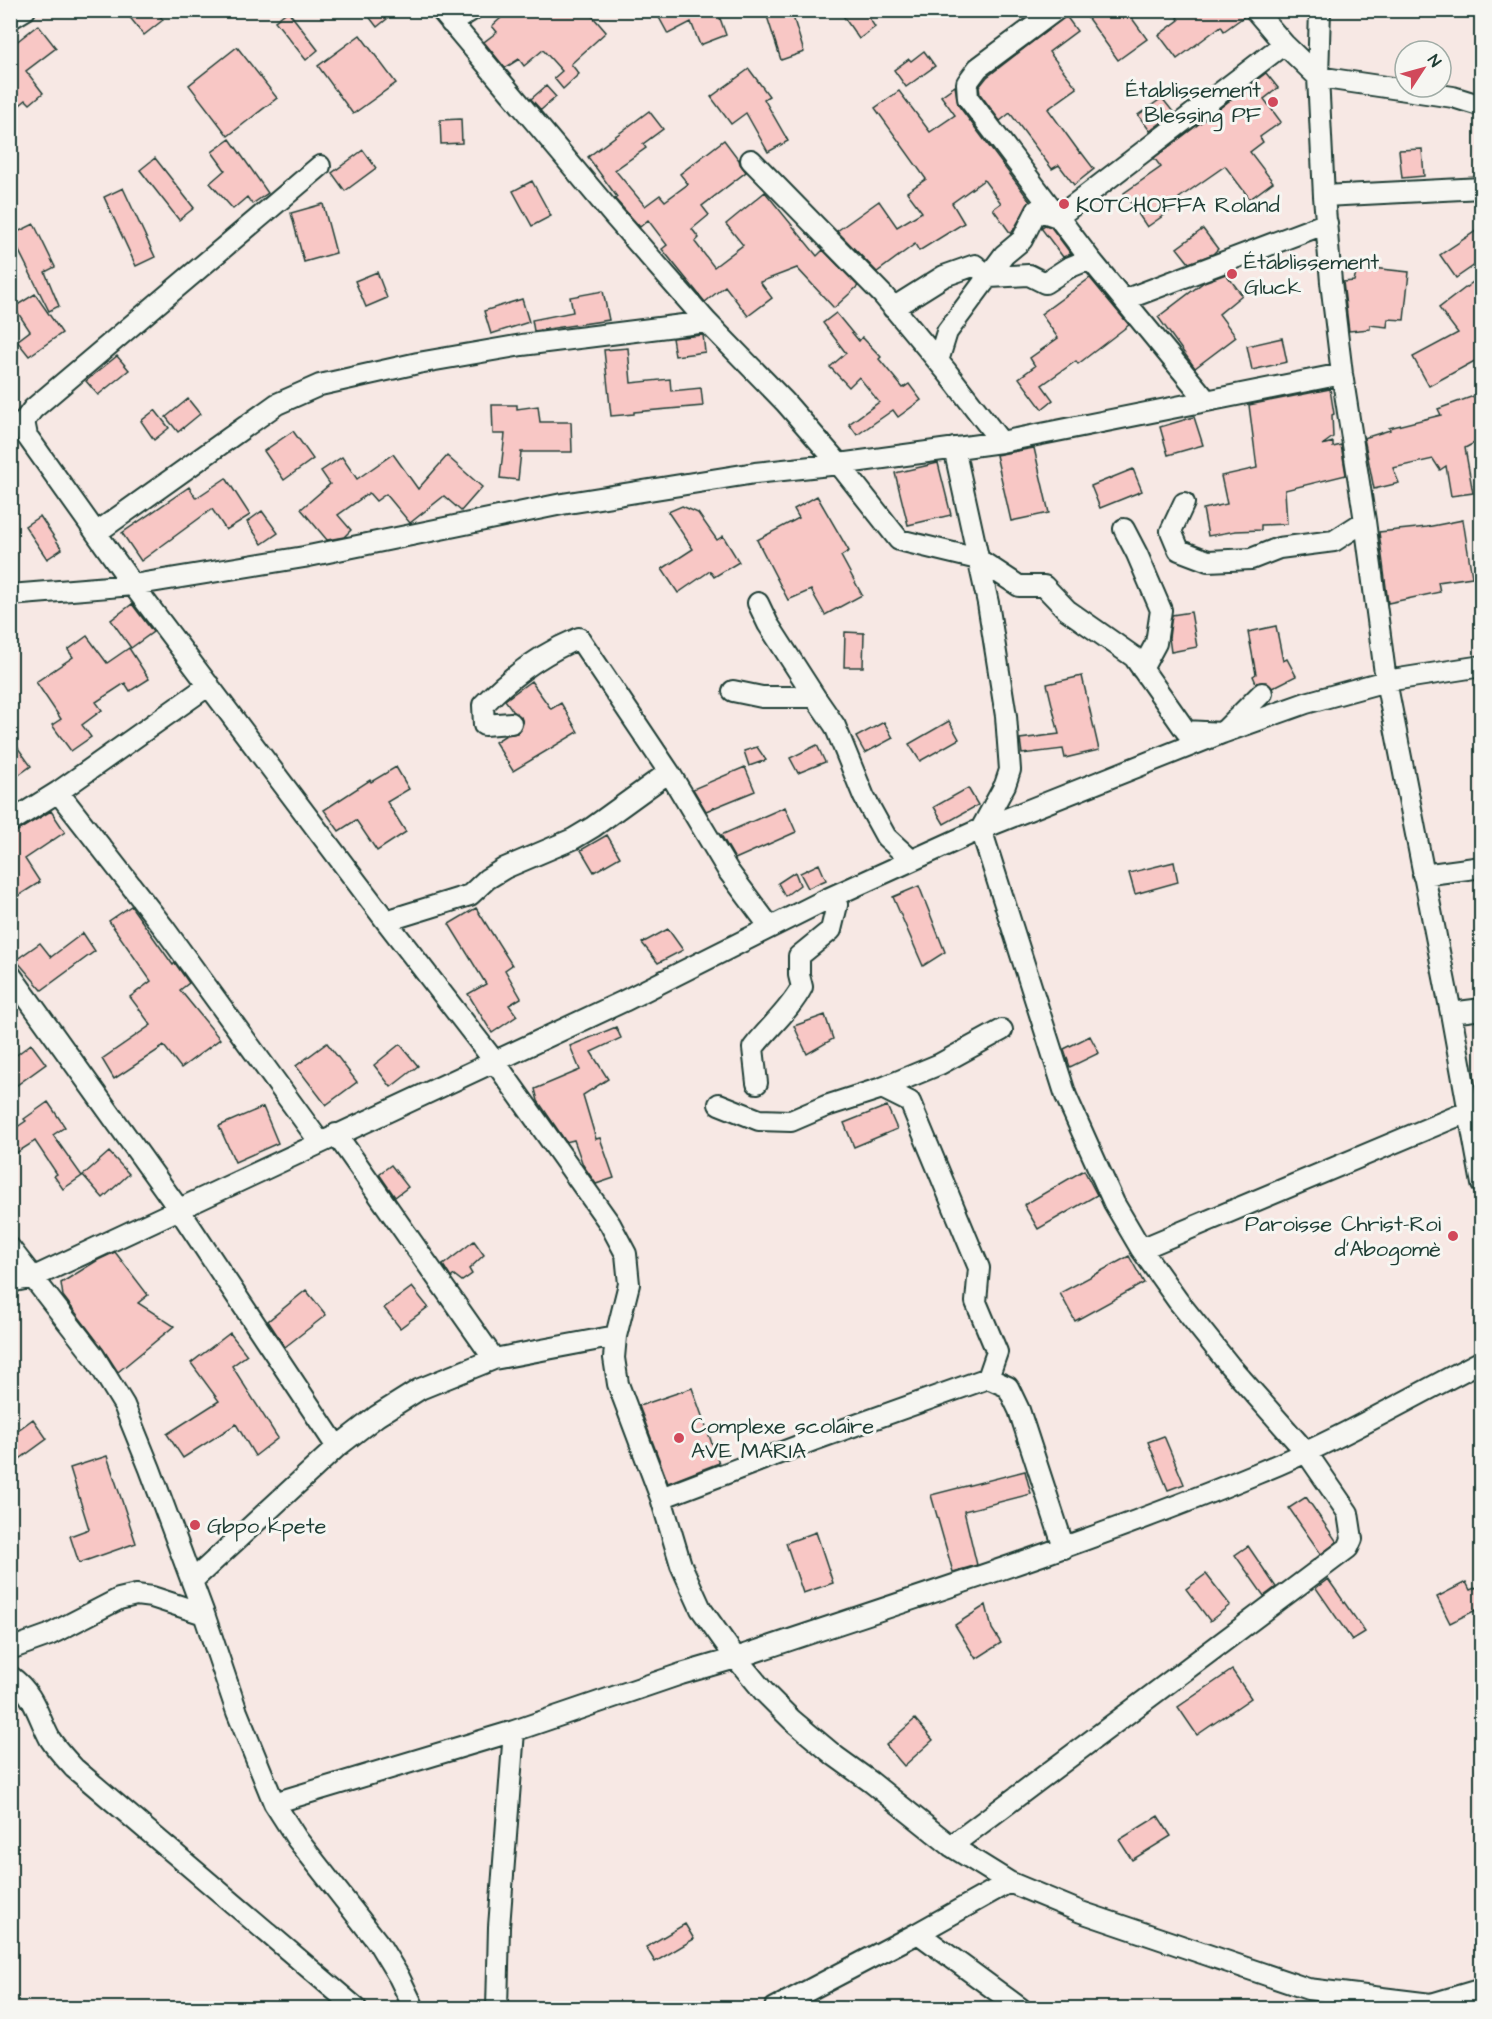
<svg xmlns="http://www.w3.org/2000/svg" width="1492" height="2019" font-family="'Architects Daughter',sans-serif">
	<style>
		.building { fill: #f8c7c5; stroke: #1f3d34; stroke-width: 1.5 }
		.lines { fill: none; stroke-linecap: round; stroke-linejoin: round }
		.minor-casing { stroke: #1f3d34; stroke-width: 24 }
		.minor { stroke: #f6f6f2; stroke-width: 20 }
		.poi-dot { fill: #d1495b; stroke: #f6f6f2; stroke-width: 2 }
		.labels { text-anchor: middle; stroke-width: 6; stroke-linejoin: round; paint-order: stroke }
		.poi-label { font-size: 22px; fill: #1f3d34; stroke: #f6f6f2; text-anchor: start }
	</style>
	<rect width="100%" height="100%" fill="#f7e8e4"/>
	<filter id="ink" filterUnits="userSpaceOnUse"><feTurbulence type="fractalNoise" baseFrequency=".0167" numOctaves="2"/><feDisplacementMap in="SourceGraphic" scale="12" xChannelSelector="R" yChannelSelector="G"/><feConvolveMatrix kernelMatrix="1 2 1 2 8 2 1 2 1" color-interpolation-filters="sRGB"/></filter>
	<g filter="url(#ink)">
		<!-- building -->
		<path class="building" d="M124,10H155L163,20L144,35Z
			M364,10H398L377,27Z
			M510,10H587L606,32L571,64L579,74L563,89L554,78L562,71L543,50L524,66L519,59L505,68L484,42L497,32L492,26Z
			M655,10H717L726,35L700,45L691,22L668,34Z
			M765,10H791L804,52L781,60Z
			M839,10H864L875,27L859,39Z
			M1082,10H1126L1147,39L1118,60Z
			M1173,10H1243L1245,16L1224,31L1221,26L1177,59L1159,35L1179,20Z
			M288,11L318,50L306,60L275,21Z
			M1066,16L1077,31L1049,52L1077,88L1048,109L1080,153L1081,152L1094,169L1074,185L1059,165L1052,169L1010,113L1000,121L980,94L979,87L987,77Z
			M38,25L56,48L26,71L43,93L30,104L26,100L10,113V47Z
			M360,35L396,83L353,114L318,66Z
			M237,47L277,98L228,136L189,85Z
			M924,51L935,66L906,87L894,70L909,59L911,61Z
			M749,69L769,96L764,99L788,141L768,152L746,113L731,124L711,97Z
			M1266,73L1278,88L1264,99L1281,122L1260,137L1263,142L1250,152L1273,182L1250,199L1225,166L1179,198L1183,202L1147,227L1124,193L1161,167L1154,158Z
			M546,86L556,97L541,110L531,99Z
			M955,86L958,105L1030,201L1011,234L993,209L1001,203L984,180L952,203L964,223L919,251L915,244L877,272L837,231L879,201L897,227L922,212L907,192L926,179L875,108L899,91L930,132L955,115L941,96Z
			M1162,98L1174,113L1150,131L1138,115Z
			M649,111L663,129L643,144L646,148L615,170L645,206L660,195L665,201L688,184L680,174L724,140L739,160L740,164L746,172L702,206L709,215L692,229L699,238L695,242L714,267L743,245L726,224L765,192L817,256L823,250L858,286L834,308L797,268L760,282L772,298L748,316L725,286L705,302L662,249L667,245L648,220L640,227L615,199L617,197L588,157Z
			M461,119L462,143L441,144L440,120Z
			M230,139L268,193L252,204L247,197L233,209L210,183L225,170L212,152Z
			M1422,149L1424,176L1402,178L1399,150Z
			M363,150L376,168L345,191L332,173Z
			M155,158L194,208L179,220L140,170Z
			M532,181L551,216L532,226L513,191Z
			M123,188L155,257L136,266L104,197Z
			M323,204L336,253L304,262L291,213Z
			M34,224L55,267L45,272L59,306L49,311L11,235Z
			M1045,225L1051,227L1071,254L1063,257L1041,228Z
			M1482,227V260L1456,278L1440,255Z
			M1203,229L1218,249L1213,254L1189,263L1177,248Z
			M1358,263L1373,264L1372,268L1409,272L1404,320L1388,319L1387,327L1370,325V329L1349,331L1343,282L1354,281Z
			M377,272L387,298L366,307L355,281Z
			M1226,274L1242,295L1219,314L1236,337L1195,368L1158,317L1204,282Z
			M1090,278L1129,325L1078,364L1076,361L1042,385L1053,400L1042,409L1019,378L1035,366L1030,358L1058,338L1041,314Z
			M1473,282L1482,293V357L1429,386L1413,357L1458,333L1439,308Z
			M603,291L609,320L534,331L532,320L573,312L570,297Z
			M35,294L62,333L29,356L17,341L30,331L14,307Z
			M522,299L529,322L491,334L484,311Z
			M836,313L859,341L862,337L881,357L879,359L903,388L909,384L921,400L898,417L893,410L857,435L849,424L879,402L859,377L849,387L830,367L846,353L823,323Z
			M703,335L705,352L675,356L672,338Z
			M1282,338L1287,362L1252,370L1247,346Z
			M628,348L631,383L670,379L671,391L701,388L703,406L634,412V414L611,416L604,350Z
			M117,356L129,370L98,395L86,381Z
			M1330,389L1334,414L1332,415L1333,437L1322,445L1333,442V447L1341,445L1346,475L1285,490L1287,524L1261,525V530L1236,531L1208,536L1203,509L1227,504L1221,476L1257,468L1249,405Z
			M1482,393V439L1465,448L1473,493L1451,496L1446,466L1440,470L1433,459L1393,468L1399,483L1374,489L1364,438L1390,430L1389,428L1441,415L1438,409Z
			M188,399L200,414L178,432L166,417Z
			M492,405H517V409L538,406L540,422H571L572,452H521L518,480L500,478L505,434H493Z
			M155,410L169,428L154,440L141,421Z
			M1194,417L1203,445L1168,455L1160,427Z
			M293,431L313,459L284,480L264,451Z
			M1034,448L1049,513L1011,521L996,455Z
			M393,454L418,489L447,456L482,487L461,511L444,496L410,523L386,494L376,501L369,493L338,515L351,530L344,537L327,540L301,509L330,484L321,471L342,457L357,479Z
			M938,463L951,515L908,525L895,473Z
			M1133,469L1142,491L1100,508L1091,486Z
			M226,478L250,515L226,530L212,509L141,561L122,533L189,487L196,498Z
			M817,496L849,551L841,556L862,595L825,615L811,590L788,600L757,540L799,518L794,509Z
			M682,506L698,513L717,540L723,536L739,562L714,577L710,571L678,593L662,569L693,549L668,512Z
			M262,511L278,533L262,544L247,522Z
			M40,516L62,549L47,559L25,526Z
			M1463,520L1472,577L1438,582L1440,592L1388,603L1379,532L1427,527Z
			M132,604L153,632L131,648L111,620Z
			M1191,612L1197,647L1171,652L1169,638L1172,615Z
			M1276,626L1283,661L1287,659L1296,676L1272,688L1266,682L1256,683L1253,676L1256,674L1248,632Z
			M845,632L864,633L863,667H844Z
			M87,636L107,663L129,648L149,679L130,691L125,683L96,702L102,710L82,725L91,737L71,751L52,725L61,719L36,682L73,657L68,650Z
			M1082,676L1099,750L1065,758L1063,749L1022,754L1020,739L1059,734L1047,684Z
			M531,681L551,709L561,703L578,732L513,771L495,742L506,735L517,733L521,729L523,723L521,717L513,711L505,700Z
			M949,721L959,739L920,761L909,744Z
			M884,722L893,738L865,753L856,737Z
			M10,737L31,766L10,781Z
			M817,745L825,762L798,773L790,758Z
			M757,747L766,760L749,766L744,751Z
			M396,767L409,789L387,802L406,832L377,851L356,820L339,831L324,810L370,780L371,782Z
			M745,767L755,791L706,811L693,789Z
			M968,788L978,805L944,824L934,807Z
			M785,807L796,832L735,859L721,835Z
			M51,811L65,832L25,859L40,882L10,901V835Z
			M607,835L620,857L594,872L581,850Z
			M1174,862L1178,882L1135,894L1129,873Z
			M819,864L826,880L808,888L800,873Z
			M795,872L800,885L785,896L778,883Z
			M919,886L945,952L923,966L893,897Z
			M131,906L173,965L175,963L189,983L180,990L220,1039L181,1068L164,1046L114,1079L102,1059L151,1025L130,997L151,981L109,921Z
			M476,908L512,965L505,970L521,998L509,1005L517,1016L492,1033L468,994L486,984L449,924Z
			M668,929L683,950L658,963L642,943Z
			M83,933L95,951L42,990L16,960L40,943L51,957Z
			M825,1015L833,1039L807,1054L794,1026Z
			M616,1027L621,1038L591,1052L608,1079L583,1095L596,1139L600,1138L614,1178L596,1184L583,1165L574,1140L566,1142L538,1101L535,1089L580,1070L570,1046Z
			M1090,1036L1099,1053L1070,1067L1064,1049Z
			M327,1043L357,1082L326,1105L296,1066Z
			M31,1044L46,1064L10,1090V1060Z
			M400,1044L418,1066L391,1087L374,1065Z
			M48,1102L65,1127L53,1135L82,1176L63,1189L54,1176L57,1174L35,1141L10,1157V1132L26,1121L24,1119Z
			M887,1106L897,1129L854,1147L844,1123Z
			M263,1107L278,1143L235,1162L219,1126Z
			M109,1152L129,1174L103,1198L83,1175Z
			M391,1165L408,1187L395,1197L379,1174Z
			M1084,1170L1097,1195L1038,1229L1024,1205Z
			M474,1241L484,1255L469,1269L472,1274L462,1281L454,1275L451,1278L443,1265Z
			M115,1252L148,1295L138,1303L174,1326L118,1372L103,1349L63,1296L61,1283L98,1260Z
			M1129,1256L1144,1283L1075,1321L1060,1293Z
			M412,1287L428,1307L400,1328L384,1308Z
			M306,1290L326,1315L285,1347L268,1321Z
			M230,1333L247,1355L232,1366L278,1438L255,1456L236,1424L183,1458L167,1434L219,1401L191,1363Z
			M692,1388L719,1463L668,1483L639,1406Z
			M33,1419L47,1439L10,1466V1436Z
			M1164,1436L1184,1484L1168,1490L1148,1442Z
			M107,1456L136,1543L79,1563L70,1536L89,1529L70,1468Z
			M1025,1471L1031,1494L964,1511L977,1565L953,1572L931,1495Z
			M1306,1497L1337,1542L1321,1554L1289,1508Z
			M816,1532L833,1583L803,1593L786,1543Z
			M1248,1546L1276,1587L1264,1596L1235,1555Z
			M1206,1574L1230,1605L1210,1621L1186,1589Z
			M1328,1579L1365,1632L1352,1640L1316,1588Z
			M1466,1582L1470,1590L1482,1585V1607L1450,1623L1437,1597Z
			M986,1605L992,1629L1001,1643L976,1659L955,1625Z
			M1232,1670L1251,1698L1197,1735L1178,1707Z
			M915,1719L933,1740L904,1766L886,1745Z
			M1158,1816L1171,1836L1132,1860L1119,1840Z
			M685,1924L694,1939L655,1962L646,1947Z"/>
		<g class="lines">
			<!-- minor casing -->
			<g class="minor-casing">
				<path id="minor" d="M441,10L614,216L707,322L785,402L839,464L899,540L978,559L1019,586H1044L1067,610L1134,657L1186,731L1222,733L1262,693
					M1056,10L978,68L967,83L968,98L1090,259L1207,401
					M1255,10L1284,44L1318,77L1453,97L1482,106
					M1320,10L1318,77L1324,196L1331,282L1342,374L1365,521L1386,681L1451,1013L1482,1184
					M10,19L25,10
					M451,23L472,10
					M751,160L883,295L947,372L1001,442
					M320,166L33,409L24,421L27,436L133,585L386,921L495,1062L610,1224L626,1254L629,1284L616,1336L614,1358L618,1384L661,1498L681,1565L701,1609L736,1658L765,1693L792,1720L835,1756L871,1782L951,1846L1009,1882L1081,1912L1308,1989L1431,2004L1482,1989
					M1324,196L1482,188
					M1058,217L1284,44
					M1124,300L1327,223
					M893,308L944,276L975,265L989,277L1029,275L1045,283L1068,268L1090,259
					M938,361L947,332L1004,255L1022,240L1037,210L1058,217
					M1184,503L1171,531L1179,550L1208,561L1251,559L1279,548L1334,541L1365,521
					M1124,529L1137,554L1161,610L1156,643L1142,669
					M96,533L277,404L320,385L418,363L522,345L707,322
					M10,595L133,585L304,557L562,504L755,473L839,464L1001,442L1342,374
					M758,603L768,624L815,697
					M733,691L762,697H815L835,726L864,797L886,837L911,860
					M511,723L484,725L483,705C510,677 543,653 579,638L669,772L729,872L770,927
					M58,792L164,928L319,1141
					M10,822L58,792L209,685
					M1423,875L1482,867
					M386,921L470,895L487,879L505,868L573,839L593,827L669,772
					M10,974L178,1208L337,1447
					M1451,1013L1482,1009
					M757,1083L753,1048C769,1027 790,1010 802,987L799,975V956L831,930L837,905L827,899
					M882,1088L910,1102L979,1268L976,1302L997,1352L988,1378
					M719,1104L759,1120L791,1121L826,1106L882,1088L940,1064L1002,1030
					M336,1134L494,1359
					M10,1248L94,1356L124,1405L150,1469L204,1614L237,1712L274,1803L297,1839L379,1944L399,1977L414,2008
					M1141,1249L1467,1112
					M10,1282L34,1277L624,1001L827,899L981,829L1222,733L1306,703L1386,681L1482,666
					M661,1498L814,1440L988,1378L1008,1387L1019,1410L1064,1548
					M192,1581L337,1447L377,1416L420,1389L494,1359L616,1336
					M10,1649L49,1635L119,1599L136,1595L152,1597L204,1614
					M10,1676C35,1694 37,1715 50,1739C57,1750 66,1759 74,1768L356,2008
					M274,1803L514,1731L681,1674L736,1658C911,1599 1087,1544 1258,1473C1335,1442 1408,1399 1482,1361
					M951,1846L1348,1548L1352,1539L1348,1513L1306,1452L1230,1366L1178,1301L1141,1249L1114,1203L1066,1096L981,829L1005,785L1010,770L1006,716L988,603L954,448
					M918,1933L1020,2008
					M497,2008L499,1927L514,1731
					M775,2008L918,1933L1009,1882"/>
			</g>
			<!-- minor -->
			<use href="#minor" class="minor"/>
		</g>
	</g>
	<!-- markers -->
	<g class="poi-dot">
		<circle cx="1273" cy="102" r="6"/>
		<circle cx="1064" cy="204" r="6"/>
		<circle cx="1232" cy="274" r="6"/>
		<circle cx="1453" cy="1236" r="6"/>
		<circle cx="679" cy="1438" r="6"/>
		<circle cx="195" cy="1525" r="6"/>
	</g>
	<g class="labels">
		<!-- poi labels -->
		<g class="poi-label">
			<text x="1261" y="97" text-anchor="end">Établissement<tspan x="1261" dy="25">Blessing PF</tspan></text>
			<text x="1076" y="212">KOTCHOFFA Roland</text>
			<text x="1244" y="269">Établissement<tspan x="1244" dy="25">Gluck</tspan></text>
			<text x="1441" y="1231" text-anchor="end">Paroisse Christ-Roi<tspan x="1441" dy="25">d'Abogomè</tspan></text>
			<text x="691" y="1433">Complexe scolaire<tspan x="691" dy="25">AVE MARIA</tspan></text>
			<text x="207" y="1533">Gbpo kpete</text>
		</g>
	</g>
	<!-- margin -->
	<rect width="1492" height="2019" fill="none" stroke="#f6f6f2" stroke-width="36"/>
	<rect x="18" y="18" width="1456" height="1983" fill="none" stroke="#1f3d34" stroke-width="2" filter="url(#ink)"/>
	<!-- north arrow -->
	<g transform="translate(1423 69) rotate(54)"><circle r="28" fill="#f6f6f2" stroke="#a0aca6" stroke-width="1.5"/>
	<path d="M0-4.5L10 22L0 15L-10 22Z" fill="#d1495b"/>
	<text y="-9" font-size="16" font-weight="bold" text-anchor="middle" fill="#1f3d34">N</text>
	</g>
</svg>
